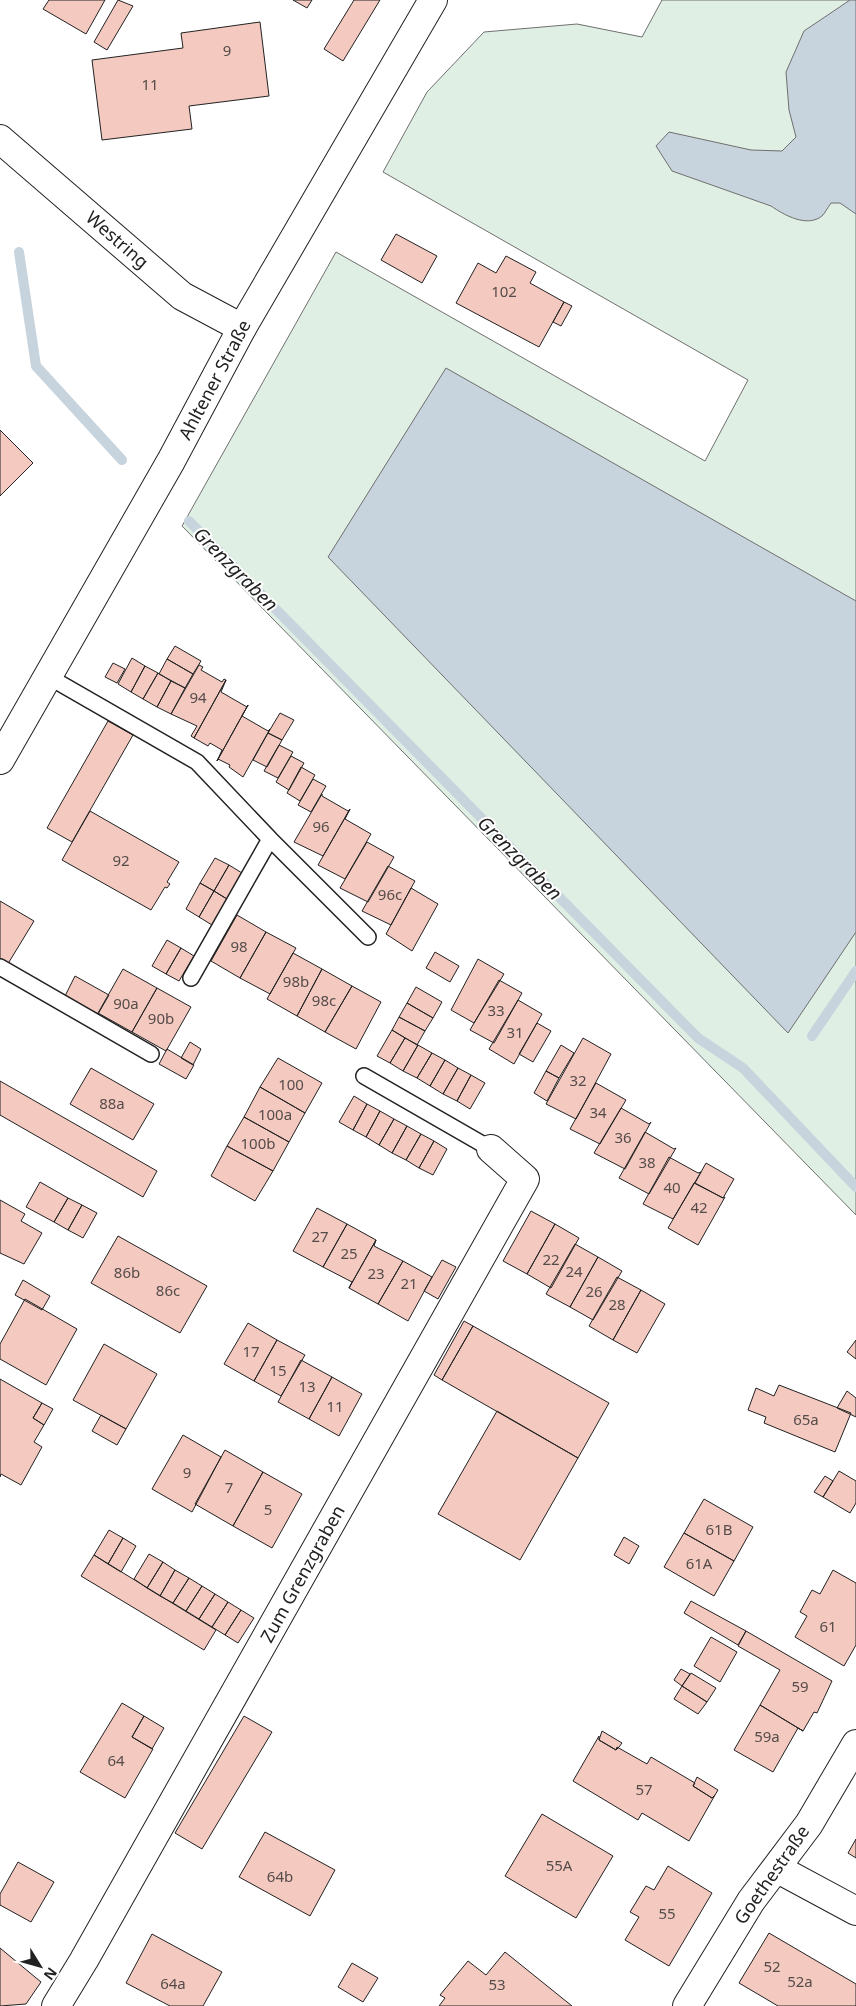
<svg xmlns="http://www.w3.org/2000/svg" width="856" height="2006" font-family="'Noto Sans',sans-serif">
	<style>
		.green { fill: #e0efe3; stroke: #6f6f6f }
		.water { fill: #c7d3dd; stroke: #6f6f6f }
		.lines { fill: none; stroke-linecap: round; stroke-linejoin: round }
		.stream { stroke: #c7d3dd; stroke-width: 10 }
		.building { fill: #f3c9c0; stroke: #222 }
		.service-casing { stroke: #222; stroke-width: 18 }
		.minor-casing { stroke: #222; stroke-width: 30 }
		.tertiary-casing { stroke: #222; stroke-width: 30 }
		.secondary-casing { stroke: #222; stroke-width: 30 }
		.service { stroke: #fff; stroke-width: 15 }
		.minor { stroke: #fff; stroke-width: 28 }
		.tertiary { stroke: #fff; stroke-width: 28 }
		.secondary { stroke: #fff; stroke-width: 28 }
		.labels { text-anchor: middle; stroke-width: 4; stroke-linejoin: round; paint-order: stroke }
		.number-label { font-size: 15px; fill: #564c4a }
		.street-label { font-size: 18px; fill: #222; stroke: #fff }
		.water-label { font-size: 19px; font-style: italic; fill: #222; stroke: #fff }
	</style>
	<rect width="100%" height="100%" fill="#fff"/>
	<!-- green -->
	<path class="green" d="M662,0H856V1215L182,526L336,252L705,461L748,380L383,172L427,92L484,32L577,24L642,37Z"/>
	<!-- water -->
	<path class="water" d="M850,0H856V214L840,203H831C828,207 825,213 822,216C807,228 784,215 771,206L672,171L656,146L669,132L751,150L782,151L796,137L789,110L786,72L804,31Z
		M446,368L856,601V932L788,1033L328,557Z"/>
	<g class="lines">
		<!-- stream -->
		<path class="stream" d="M19,252L36,366L122,460
			M189,521L698,1038L743,1068L856,1187
			M812,1036L856,971"/>
	</g>
	<!-- building -->
	<path class="building" d="M49,0H105L86,34L43,9Z
		M118,0L133,6L107,50L94,42Z
		M293,0H312L307,8Z
		M354,0H380L343,61L324,49Z
		M260,22L269,96L189,106L192,129L102,140L92,60L183,48L181,33Z
		M396,234L437,256L422,283L381,260Z
		M506,256L536,272L530,283L564,302L539,347L456,303L478,263L496,273Z
		M564,302L572,306L561,326L553,322Z
		M0,430L33,463L0,496Z
		M175,646L201,661L193,674L167,659Z
		M132,658L145,666L131,692L118,684Z
		M167,659L193,674L185,688L159,674Z
		M113,663L125,669L117,683L105,677Z
		M199,665L203,667L201,670L222,682L224,679L226,680L194,738L191,736L197,726L171,714Z
		M145,666L158,673L143,699L131,692Z
		M158,673L171,681L157,707L143,699Z
		M226,680L221,692L247,707L248,705L217,761L222,750L210,743L208,746L194,738Z
		M171,681L185,688L171,714L157,707Z
		M248,705L242,716L268,731L270,729L243,777L229,767L230,765L218,759L217,761Z
		M280,713L294,720L282,740L268,733Z
		M108,721L133,735L72,842L47,828Z
		M268,733L282,740L267,767L253,760Z
		M279,745L293,752L278,778L264,771Z
		M291,756L304,763L289,790L276,782Z
		M301,767L315,775L300,801L287,793Z
		M313,779L326,786L311,812L298,805Z
		M322,794V796L348,811L350,809L323,856L294,842Z
		M350,809L345,819L371,834L345,879L318,865Z
		M90,811L179,862L167,882L170,884L167,888L165,887L151,910L62,860Z
		M367,842L394,857L368,902L340,888Z
		M215,858L229,865L214,891L200,883Z
		M229,865L242,873L227,899L214,891Z
		M388,866L415,881L391,925L362,911Z
		M200,883L214,891L199,917L186,909Z
		M411,888L438,904L412,951L386,934Z
		M214,891L227,899L212,925L199,917Z
		M0,901L34,921L6,967L0,963Z
		M237,915L266,932L240,978L211,961Z
		M266,932L296,948L270,994L240,978Z
		M167,940L181,948L166,974L152,966Z
		M181,948L194,956L179,981L166,974Z
		M435,952L459,966L450,982L426,968Z
		M293,953L322,969L297,1016L267,999Z
		M478,959L504,974L474,1023L451,1010Z
		M123,969L157,988L132,1032L98,1013Z
		M322,969L352,986L325,1032L297,1016Z
		M75,976L109,995L98,1014L65,996Z
		M499,980L522,993L494,1043L470,1030Z
		M352,986L381,1002L356,1049L325,1032Z
		M416,987L442,1002L433,1018L407,1003Z
		M157,988L191,1007L166,1051L132,1032Z
		M518,1000L542,1014L514,1064L489,1049Z
		M407,1003L433,1018L425,1031L399,1017Z
		M399,1017L425,1031L417,1045L392,1030Z
		M537,1023L551,1031L533,1062L519,1054Z
		M392,1030L405,1038L390,1063L377,1056Z
		M405,1038L418,1045L403,1071L390,1063Z
		M583,1038L611,1054L576,1119L546,1104Z
		M190,1042L201,1049L193,1065L181,1058Z
		M418,1045L432,1053L417,1078L403,1071Z
		M561,1045L574,1053L559,1078L546,1071Z
		M167,1049L194,1065L186,1079L159,1064Z
		M432,1053L445,1060L430,1086L417,1078Z
		M278,1058L322,1083L305,1113L260,1087Z
		M445,1060L458,1068L443,1094L430,1086Z
		M91,1068L154,1104L133,1140L70,1104Z
		M458,1068L471,1075L457,1101L443,1094Z
		M546,1071L559,1078L547,1101L534,1093Z
		M471,1075L485,1083L470,1109L457,1101Z
		M0,1081L157,1171L143,1197L0,1115Z
		M596,1083L626,1100L600,1144L570,1129Z
		M260,1087L305,1113L289,1142L244,1117Z
		M354,1096L367,1104L353,1130L339,1122Z
		M367,1104L380,1111L366,1137L353,1130Z
		M621,1108L649,1124L651,1122L625,1169L594,1153Z
		M380,1111L394,1119L379,1145L366,1137Z
		M244,1117L289,1142L273,1171L227,1146Z
		M394,1119L407,1126L392,1153L379,1145Z
		M407,1126L421,1134L406,1160L392,1153Z
		M645,1132L674,1149L676,1148L649,1194L619,1178Z
		M421,1134L434,1141L419,1168L406,1160Z
		M434,1141L447,1149L433,1175L419,1168Z
		M227,1146L273,1171L255,1201L211,1176Z
		M669,1157L698,1173L701,1172L673,1219L643,1204Z
		M706,1163L734,1179L723,1198L695,1183Z
		M40,1182L68,1198L54,1222L26,1207Z
		M694,1183L723,1198L725,1197L698,1245L668,1228Z
		M68,1198L82,1205L68,1230L54,1222Z
		M0,1200L25,1214L21,1221L42,1233L24,1264L0,1253Z
		M82,1205L97,1213L83,1238L68,1230Z
		M317,1208L347,1224L323,1267L293,1251Z
		M531,1211L555,1224L527,1274L503,1261Z
		M347,1224L376,1240L349,1288L352,1282L323,1267Z
		M555,1224L579,1238L551,1288L527,1274Z
		M118,1236L207,1286L180,1333L91,1283Z
		M376,1240L374,1246L403,1261L378,1304L349,1288Z
		M575,1244L598,1257L570,1307L546,1294Z
		M598,1257L622,1271L593,1320L570,1307Z
		M442,1260L456,1267L438,1299L424,1291Z
		M403,1261L432,1277L408,1321L378,1304Z
		M617,1277L641,1290L613,1340L589,1326Z
		M23,1280L50,1296L42,1310L15,1295Z
		M641,1290L665,1304L637,1353L613,1340Z
		M25,1299L77,1329L46,1385L0,1359V1344Z
		M464,1321L473,1326L442,1380L434,1375Z
		M248,1323L277,1340L254,1381L224,1364Z
		M473,1326L609,1403L578,1458L442,1380Z
		M277,1340L305,1355L281,1396L254,1381Z
		M856,1340V1359L847,1352Z
		M104,1344L157,1374L126,1429L73,1400Z
		M301,1360L332,1377L309,1419L278,1402Z
		M332,1377L362,1394L339,1436L309,1419Z
		M0,1379L42,1403L33,1418L44,1425L34,1442L42,1447L21,1485L1,1474L0,1477Z
		M779,1385L851,1413L835,1452L764,1423L766,1417L748,1410L756,1388L774,1396Z
		M847,1391L856,1398V1417L837,1408Z
		M42,1403L53,1409L44,1425L33,1418Z
		M497,1411L578,1458L520,1560L438,1514Z
		M101,1415L126,1429L117,1445L92,1431Z
		M183,1435L221,1457L192,1512L152,1489Z
		M225,1450L263,1472L233,1526L195,1504Z
		M839,1471L856,1481V1503L850,1513L823,1497Z
		M263,1472L302,1494L272,1548L233,1526Z
		M825,1476L833,1481L823,1497L814,1492Z
		M704,1499L753,1527L734,1561L684,1533Z
		M109,1530L123,1538L108,1564L94,1555Z
		M684,1533L734,1561L714,1596L664,1567Z
		M624,1537L639,1546L629,1564L614,1555Z
		M123,1538L136,1546L121,1572L108,1564Z
		M149,1554L163,1562L147,1588L134,1579Z
		M94,1555L216,1630L204,1650L81,1576Z
		M163,1562L175,1570L160,1596L147,1588Z
		M175,1570L189,1578L173,1603L160,1596Z
		M833,1570L856,1583V1645L844,1666L795,1637L807,1616L800,1612L812,1590L820,1594Z
		M189,1578L202,1586L186,1611L173,1603Z
		M202,1586L215,1594L199,1619L186,1611Z
		M215,1594L228,1602L212,1627L199,1619Z
		M691,1601L746,1631L738,1645L684,1613Z
		M228,1602L241,1610L225,1635L212,1627Z
		M241,1610L254,1618L238,1643L225,1635Z
		M746,1631L832,1681L817,1713L814,1712L803,1731L760,1705L780,1670L738,1646Z
		M711,1637L737,1652L720,1682L694,1666Z
		M681,1669L690,1674L682,1686L674,1680Z
		M691,1673L716,1688L707,1702L682,1686Z
		M682,1686L707,1702L698,1714L674,1699Z
		M122,1703L144,1716L132,1737L153,1749L125,1798L80,1772Z
		M760,1705L803,1731L798,1728L773,1772L734,1750Z
		M144,1716L164,1728L152,1749L132,1737Z
		M244,1716L272,1732L202,1849L175,1833Z
		M602,1731L622,1743L619,1747L616,1750L599,1740Z
		M599,1736V1740L616,1750L617,1747L647,1764L651,1757L695,1783L693,1786L712,1798L715,1795L689,1841L642,1813L638,1820L573,1781Z
		M697,1777L718,1790L715,1795L712,1798L693,1786Z
		M542,1814L613,1856L576,1918L505,1876Z
		M265,1832L335,1870L310,1916L239,1877Z
		M856,1839V1858L848,1853Z
		M18,1862L54,1882L31,1922L0,1905V1894Z
		M668,1866L712,1893L669,1966L625,1940L639,1917L630,1912L646,1886L654,1890Z
		M769,1933L856,1984V2006H778L739,1983Z
		M152,1934L222,1972L203,2006H170L126,1983Z
		M0,1948L41,1982L26,2004L0,2006Z
		M505,1952L572,2006H439L445,1998L440,1995L468,1961L486,1975Z
		M352,1963L378,1978L363,2002L338,1987Z"/>
	<g class="lines">
		<!-- service casing -->
		<g class="service-casing">
			<path id="service" d="M49,677L197,762L270,839L368,937
				M0,967L151,1054
				M191,978L270,839
				M364,1076L491,1149"/>
		</g>
		<!-- minor casing -->
		<g class="minor-casing">
			<path id="minor" d="M778,1869L856,1911
				M56,2006L84,1960L525,1179L491,1149
				M687,2006L751,1901L809,1824L856,1744"/>
		</g>
		<!-- tertiary casing -->
		<g class="tertiary-casing">
			<path id="tertiary" d="M0,139L182,296L242,328"/>
		</g>
		<!-- secondary casing -->
		<g class="secondary-casing">
			<path id="secondary" d="M0,760L171,461L242,328L433,0"/>
		</g>
		<!-- service -->
		<use href="#service" class="service"/>
		<!-- minor -->
		<use href="#minor" class="minor"/>
		<!-- tertiary -->
		<use href="#tertiary" class="tertiary"/>
		<!-- secondary -->
		<use href="#secondary" class="secondary"/>
	</g>
	<g class="labels">
		<!-- number labels -->
		<g class="number-label">
			<text x="227" y="56">9</text>
			<text x="150" y="90">11</text>
			<text x="504" y="297">102</text>
			<text x="198" y="703">94</text>
			<text x="321" y="832">96</text>
			<text x="121" y="866">92</text>
			<text x="390" y="900">96c</text>
			<text x="239" y="952">98</text>
			<text x="296" y="987">98b</text>
			<text x="324" y="1006">98c</text>
			<text x="126" y="1009">90a</text>
			<text x="496" y="1016">33</text>
			<text x="161" y="1024">90b</text>
			<text x="515" y="1038">31</text>
			<text x="578" y="1086">32</text>
			<text x="291" y="1090">100</text>
			<text x="112" y="1109">88a</text>
			<text x="598" y="1118">34</text>
			<text x="275" y="1120">100a</text>
			<text x="623" y="1143">36</text>
			<text x="258" y="1149">100b</text>
			<text x="647" y="1168">38</text>
			<text x="672" y="1193">40</text>
			<text x="699" y="1213">42</text>
			<text x="320" y="1242">27</text>
			<text x="349" y="1259">25</text>
			<text x="551" y="1265">22</text>
			<text x="574" y="1277">24</text>
			<text x="127" y="1278">86b</text>
			<text x="376" y="1279">23</text>
			<text x="409" y="1289">21</text>
			<text x="168" y="1296">86c</text>
			<text x="594" y="1297">26</text>
			<text x="617" y="1310">28</text>
			<text x="251" y="1357">17</text>
			<text x="278" y="1376">15</text>
			<text x="307" y="1392">13</text>
			<text x="335" y="1412">11</text>
			<text x="806" y="1425">65a</text>
			<text x="187" y="1478">9</text>
			<text x="229" y="1493">7</text>
			<text x="268" y="1515">5</text>
			<text x="719" y="1535">61B</text>
			<text x="699" y="1569">61A</text>
			<text x="828" y="1632">61</text>
			<text x="800" y="1692">59</text>
			<text x="767" y="1742">59a</text>
			<text x="116" y="1766">64</text>
			<text x="644" y="1795">57</text>
			<text x="559" y="1871">55A</text>
			<text x="280" y="1882">64b</text>
			<text x="667" y="1919">55</text>
			<text x="772" y="1972">52</text>
			<text x="800" y="1987">52a</text>
			<text x="173" y="1989">64a</text>
			<text x="497" y="1990">53</text>
		</g>
		<!-- street labels -->
		<g class="street-label">
			<text transform="translate(117 240) rotate(41)" y="6">Westring</text>
			<text transform="translate(215 380) rotate(-62)" y="6">Ahltener Straße</text>
			<text transform="translate(303 1574) rotate(-61)" y="6">Zum Grenzgraben</text>
			<text transform="translate(772 1875) rotate(-55)" y="6">Goethestraße</text>
		</g>
		<!-- water labels -->
		<g class="water-label">
			<text transform="translate(236 569) rotate(45)" y="7">Grenzgraben</text>
			<text transform="translate(520 858) rotate(45)" y="7">Grenzgraben</text>
		</g>
	</g>
	<!-- north arrow -->
	<g transform="translate(40 1966) rotate(127)" stroke="#ffffff" stroke-width="4" paint-order="stroke">
	<path d="M0-4L9 19L0 12L-9 19Z" fill="#222222"/>
	<text y="-8" font-size="14" font-weight="bold" text-anchor="middle" fill="#222222">N</text>
	</g>
</svg>
